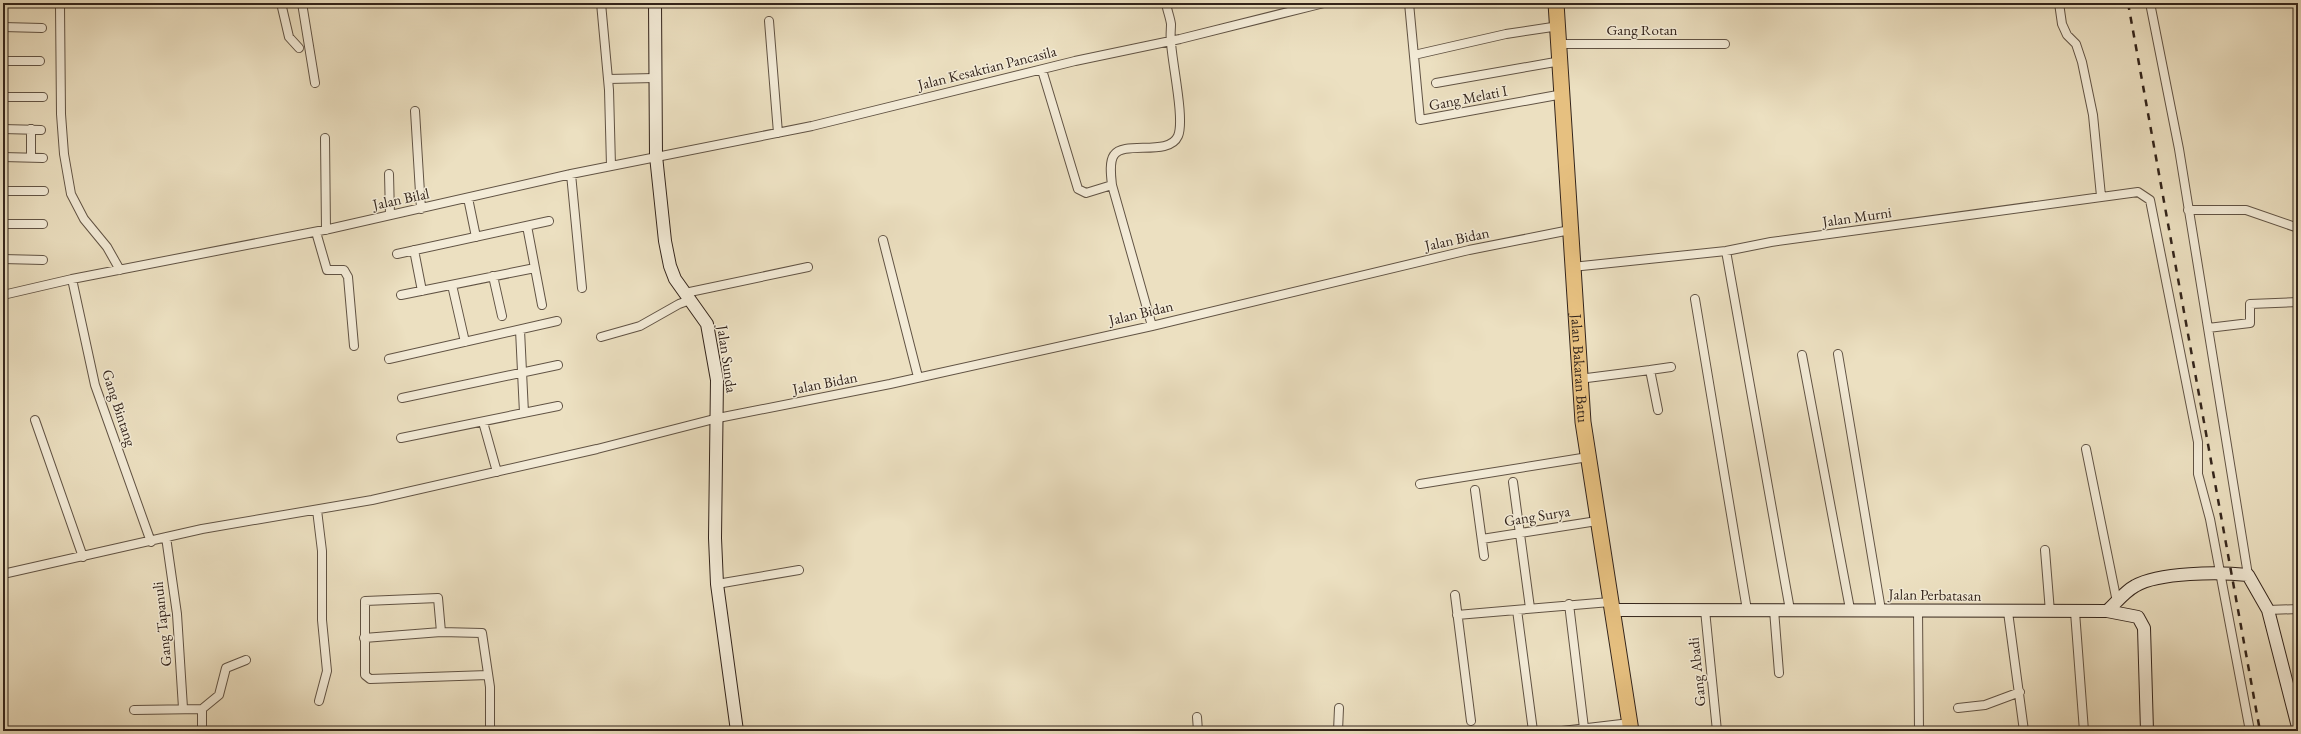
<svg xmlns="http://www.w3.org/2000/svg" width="2301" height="734" font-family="'EB Garamond',serif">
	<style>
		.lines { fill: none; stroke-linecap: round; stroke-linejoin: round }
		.street-casing { stroke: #615344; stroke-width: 10 }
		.secondary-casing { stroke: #33241b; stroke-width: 14 }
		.highway-casing { stroke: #33241b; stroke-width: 17 }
		.street { stroke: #f3ebd7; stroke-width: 8 }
		.secondary { stroke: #f3ebd7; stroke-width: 12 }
		.highway { stroke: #e6c080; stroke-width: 15 }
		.rail { stroke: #33241b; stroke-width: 2.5; stroke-dasharray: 7 7; stroke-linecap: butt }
		.labels { text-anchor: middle; stroke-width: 3; stroke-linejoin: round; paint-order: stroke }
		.street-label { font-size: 15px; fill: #33241b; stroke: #f3ebd7 }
	</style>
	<rect width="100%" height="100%" fill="#ece0c1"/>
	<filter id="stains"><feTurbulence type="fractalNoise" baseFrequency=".005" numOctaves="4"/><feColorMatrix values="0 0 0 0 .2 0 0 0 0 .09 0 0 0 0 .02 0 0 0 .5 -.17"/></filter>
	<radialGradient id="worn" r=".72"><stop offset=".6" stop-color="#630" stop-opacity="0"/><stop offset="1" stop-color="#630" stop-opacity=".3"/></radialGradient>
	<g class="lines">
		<!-- street casing -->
		<g class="street-casing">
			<path id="street" d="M281,3L289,37L299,48
				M302,3L315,83
				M601,3L609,90L611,166
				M1409,3L1420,120L1563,94
				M2059,3L2062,24L2067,35L2076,44L2082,62L2093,115L2101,196
				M2150,3L2179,149L2248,575
				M60,6L61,114L64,154L71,194L84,219L107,247L120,270
				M769,21L778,133
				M3,27L42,28
				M1559,44H1725
				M1414,55L1506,34L1559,26
				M3,61H40
				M1042,70L1078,189L1086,193L1112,185L1152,326
				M608,79L655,78
				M1436,83L1561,61
				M3,97H43
				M415,111L421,209
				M3,129L41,130
				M325,138L326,230
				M3,157L43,158
				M31,157V129
				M389,174L390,215
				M571,174L582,288
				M1112,185C1111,176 1109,162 1114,155C1124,140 1169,157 1178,136C1185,120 1172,63 1171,42C1170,36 1171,30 1171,24C1170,17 1167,10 1166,3
				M3,191H44
				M468,198L476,237
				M2188,210H2246L2298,228
				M3,224H43
				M527,226L542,305
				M316,232L327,270H344L348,277L354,346
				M883,240L918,377
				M414,250L422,291
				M1726,251L1790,610
				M397,254L549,221
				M3,259L43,260
				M1572,267L1726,251L1771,242L2138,192L2150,200L2198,442V474L2210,519L2250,731
				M493,276L502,316
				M72,279L95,385L151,542
				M452,285L465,342
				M685,293L808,267
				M3,295L72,279L329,229L571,174L812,126L1075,61L1180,39L1324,3
				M401,295L535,268
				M1695,299L1747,610
				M2208,328L2250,323V304L2298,302
				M520,330L524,413
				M601,337L640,326L679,304L690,300
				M1838,354L1881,610
				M1802,355L1850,609
				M389,359L557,321
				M1650,370L1671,367
				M1579,379L1650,370L1658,410
				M402,398L558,365
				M35,420L83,557
				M483,422L497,472
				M401,438L558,406
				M2086,449L2117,602
				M1513,482L1530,608
				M1420,484L1588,457
				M1475,490L1484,556
				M317,510L322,551V620L327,671L319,701
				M166,537L177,614L183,708
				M1482,539L1597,521
				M2045,550L2050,612
				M3,574L202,529L372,500L597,449L718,418L890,384L1152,326L1469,250L1570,230
				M717,584L799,570
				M1455,595L1471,721
				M1569,604L1584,728
				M1517,610L1533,731
				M1705,610L1717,731
				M1774,610L1779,673
				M1918,610L1919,731
				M2268,610L2298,609
				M2008,612L2024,731
				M2075,612L2084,731
				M1457,615L1610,602
				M441,632L438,598L365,601V675L370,679L488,675
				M364,638L441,632L482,633L490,687V731
				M1958,708L1985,705L2020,692
				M134,710L202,709L219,695L226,668L246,660
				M1197,717L1198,731
				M202,731V709
				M1338,731L1339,708
				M1562,731L1630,723"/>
		</g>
		<!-- secondary casing -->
		<g class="secondary-casing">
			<path id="secondary" d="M655,3L656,156L665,241L670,266L675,279L707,324L717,380L715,538L717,584L737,731
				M1611,610L2107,611C2116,603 2124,592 2135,586C2159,572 2219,572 2248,575L2268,610L2298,727
				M2107,611L2138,617L2144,628L2147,731"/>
		</g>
		<!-- highway casing -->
		<g class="highway-casing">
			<g id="highway">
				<path id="s1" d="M1556,3L1583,422L1631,731"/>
			</g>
		</g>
		<!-- street -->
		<use href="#street" class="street"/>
		<!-- secondary -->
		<use href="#secondary" class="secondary"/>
		<!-- highway -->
		<use href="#highway" class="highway"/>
		<!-- rail -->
		<path class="rail" d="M2128,3L2260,731"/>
	</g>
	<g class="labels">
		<!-- street labels -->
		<g class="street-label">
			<text x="1642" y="35">Gang Rotan</text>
			<text transform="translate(987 68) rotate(-14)" y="5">Jalan Kesaktian Pancasila</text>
			<text transform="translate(1468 98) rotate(-11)" y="5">Gang Melati I</text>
			<text transform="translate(401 199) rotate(-12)" y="5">Jalan Bilal</text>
			<text transform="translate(1857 217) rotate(-8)" y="5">Jalan Murni</text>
			<text transform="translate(1457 239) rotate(-12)" y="5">Jalan Bidan</text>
			<text transform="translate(1141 313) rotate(-13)" y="5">Jalan Bidan</text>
			<text transform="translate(727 359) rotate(82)" y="5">Jalan Sunda</text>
			<text dy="5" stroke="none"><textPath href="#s1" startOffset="366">Jalan Bakaran Batu</textPath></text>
			<text transform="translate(825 383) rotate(-11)" y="5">Jalan Bidan</text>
			<text transform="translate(119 408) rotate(72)" y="5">Gang Bintang</text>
			<text transform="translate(1537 516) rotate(-9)" y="5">Gang Surya</text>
			<text transform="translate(1935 595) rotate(1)" y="5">Jalan Perbatasan</text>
			<text transform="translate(162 624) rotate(-96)" y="5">Gang Tapanuli</text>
			<text transform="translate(1697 672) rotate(-96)" y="5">Gang Abadi</text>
		</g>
	</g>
	<!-- margin -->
	<rect width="2301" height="734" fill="none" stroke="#ece0c1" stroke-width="16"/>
	<rect x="4" y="4" width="2293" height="726" fill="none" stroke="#33241b" stroke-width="2"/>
	<rect x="8" y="8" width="2285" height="718" fill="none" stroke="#33241b"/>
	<rect width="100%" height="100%" filter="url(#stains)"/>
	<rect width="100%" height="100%" fill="url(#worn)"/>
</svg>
